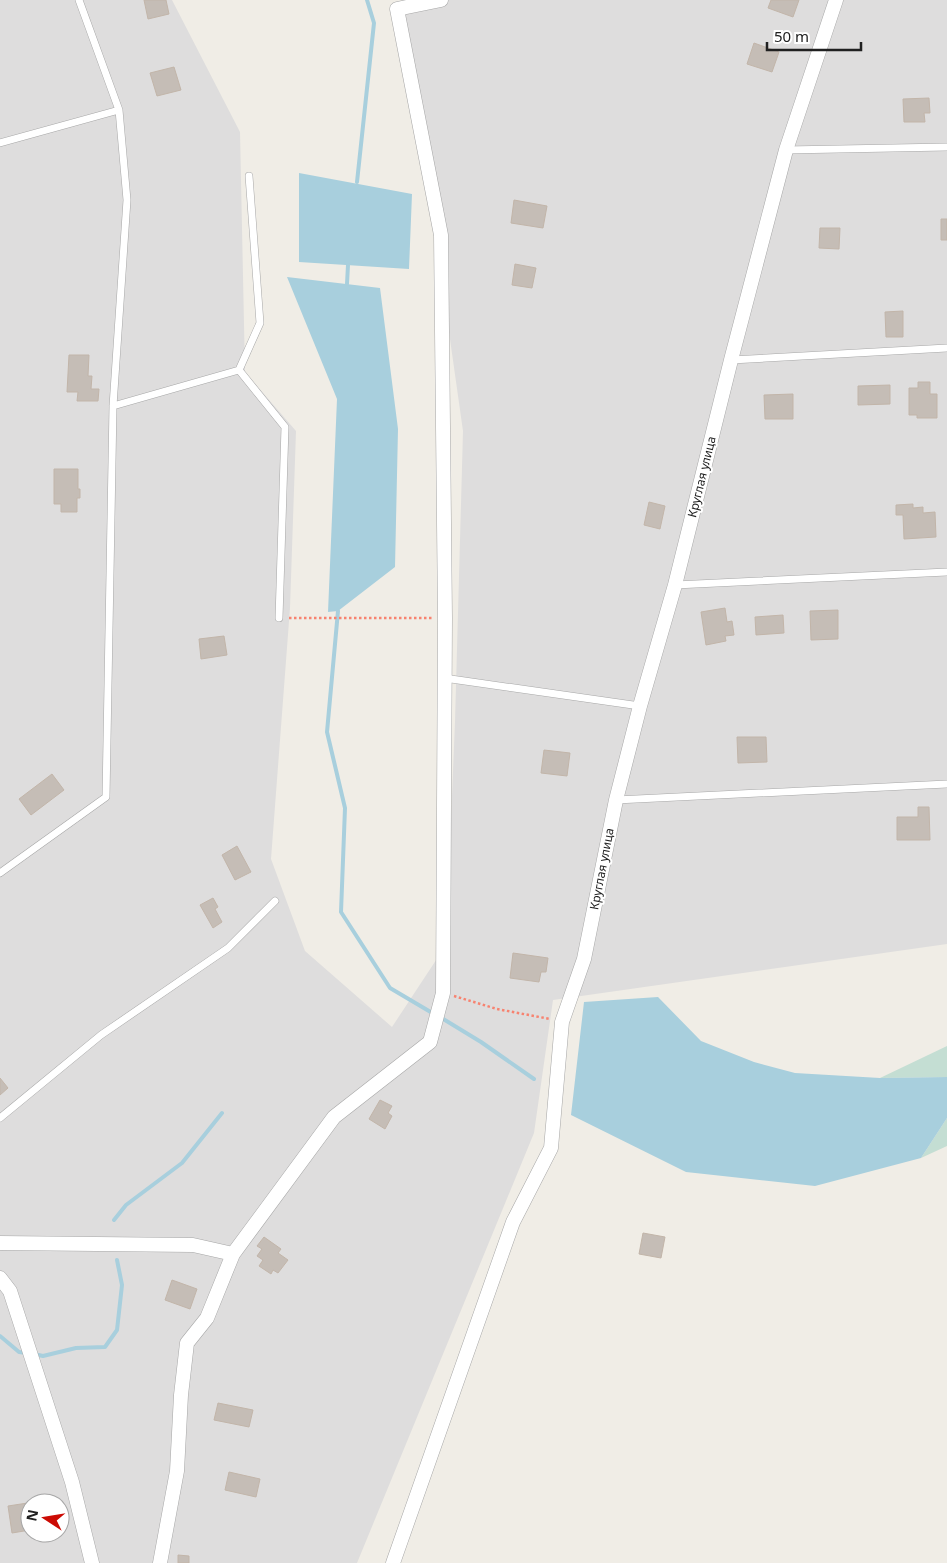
<svg xmlns="http://www.w3.org/2000/svg" width="947" height="1563" font-family="'Noto Sans',sans-serif">
	<style>
		.residential { fill: #dedddd; fill-rule: evenodd }
		.wetland { fill: #c4ded3 }
		.water { fill: #a8cfdd }
		.lines { fill: none; stroke-linecap: round; stroke-linejoin: round }
		.stream { stroke: #a8cfdd; stroke-width: 4 }
		.building { fill: #c5bdb6; stroke: #c2b5a9 }
		.lane-casing { stroke: #a7a7a7; stroke-width: 8 }
		.street-casing { stroke: #a7a7a7; stroke-width: 15 }
		.path { stroke: #f78370; stroke-width: 2.5; stroke-dasharray: 2.5 2.5; stroke-linecap: butt }
		.lane { stroke: #fff; stroke-width: 7 }
		.street { stroke: #fff; stroke-width: 14 }
		.labels { text-anchor: middle; stroke-width: 4; stroke-linejoin: round; paint-order: stroke }
		.street-label { font-size: 12px; fill: #202020; stroke: #fff }
	</style>
	<rect width="100%" height="100%" fill="#f0ede6"/>
	<!-- residential -->
	<path class="residential" d="M0,0H172L240,132L245,372L296,431L290,608L271,859L305,951L392,1027L446,945L455,722L463,431L402,0H947V944L553,1000L534,1133L357,1563H0ZM30,1503H60V1533H30Z"/>
	<!-- wetland -->
	<path class="wetland" d="M947,1046V1077L880,1078Z
		M947,1118V1146L921,1158Z"/>
	<!-- water -->
	<path class="water" d="M299,173L412,194L409,269L299,262Z
		M287,277L380,288L398,429L395,567L338,611L328,612L337,399Z
		M658,997L701,1041L754,1062L795,1073L880,1078L947,1077V1118L921,1158L815,1186L686,1172L571,1115L584,1002Z"/>
	<g class="lines">
		<!-- stream -->
		<path class="stream" d="M357,182L374,23L367,0
			M347,284L348,265
			M338,611L327,732L345,808L341,912L390,988L434,1014
			M440,1017L481,1042L534,1079
			M114,1220L126,1205L182,1163L222,1113
			M0,1336L19,1352L27,1353
			M34,1354L43,1356L76,1348L105,1347L117,1330L122,1285L117,1260"/>
	</g>
	<!-- building -->
	<path class="building" d="M144,0H166L169,14L148,19Z
		M771,0H799L793,17L768,8Z
		M754,43L779,52L772,72L747,64Z
		M174,67L181,90L157,96L150,73Z
		M929,98L930,113H924L925,122H904L903,99Z
		M514,200L547,206L543,228L511,223Z
		M941,219H947V240H941Z
		M820,228H840L839,249L819,248Z
		M515,264L536,268L532,288L512,285Z
		M903,311V337H886L885,312Z
		M69,355H89L88,376H92L91,389H99L98,401H77L78,392H67Z
		M918,382H930V394H937V418H917V415H909V388H918Z
		M890,385V404L858,405V386Z
		M793,394V419H765L764,395Z
		M54,469H78V489H80V498H77V512H61V504H54Z
		M649,502L665,506L660,529L644,525Z
		M913,504V508L923,507V513L935,512L936,537L904,539L903,515H896V505Z
		M725,608L727,622L732,621L734,635L725,636L726,641L706,645L701,612Z
		M838,610V639L811,640L810,611Z
		M783,615L784,633L756,635L755,617Z
		M224,636L227,655L201,659L199,639Z
		M737,737H766L767,762L738,763Z
		M544,750L570,753L567,776L541,773Z
		M52,774L64,790L31,815L19,799Z
		M918,807H929L930,840H897V817H918Z
		M237,846L251,872L235,880L222,855Z
		M213,898L218,907L215,909L222,922L213,928L200,905Z
		M513,953L548,958L546,972H541L539,982L510,978Z
		M0,1078L8,1088L0,1095Z
		M380,1100L392,1106L388,1113L392,1116L385,1129L369,1119Z
		M643,1233L665,1237L661,1258L639,1254Z
		M264,1237L281,1249L278,1253L288,1260L278,1273L273,1270L271,1274L259,1266L263,1260L257,1256L262,1249L257,1246Z
		M172,1280L197,1289L190,1309L165,1300Z
		M218,1403L253,1410L249,1427L214,1420Z
		M229,1472L260,1479L256,1497L225,1490Z
		M34,1502L30,1503V1530L12,1533L8,1506Z
		M178,1555L189,1556V1563H178Z"/>
	<g class="lines">
		<!-- lane casing -->
		<g class="lane-casing">
			<path id="lane" d="M0,143L119,110
				M786,150L947,147
				M731,360L947,348
				M239,370L260,323L249,176
				M113,406L239,370L285,427L279,618
				M675,585L947,572
				M444,678L640,706
				M616,800L947,784
				M0,873L106,797L113,406L127,200L119,110L79,0
				M0,1118L101,1035L228,948L275,901"/>
		</g>
		<!-- street casing -->
		<g class="street-casing">
			<path id="street" d="M0,1243L193,1245L233,1254
				M0,1278L10,1291L72,1482L92,1563
				M160,1563L177,1471L181,1395L187,1343L207,1318L233,1254L334,1117L430,1042L443,993L445,618L441,235L397,9L441,0
				M393,1563L513,1222L551,1148L562,1022L584,959L616,800L640,706L675,585L731,360L786,150L836,0"/>
		</g>
		<!-- path -->
		<path class="path" d="M289,618H433
			M454,996L497,1009L550,1019"/>
		<!-- lane -->
		<use href="#lane" class="lane"/>
		<!-- street -->
		<use href="#street" class="street"/>
	</g>
	<g class="labels">
		<!-- street labels -->
		<g class="street-label">
			<text transform="translate(702 477) rotate(-76)" y="4">Круглая улица</text>
			<text transform="translate(602 869) rotate(-79)" y="4">Круглая улица</text>
		</g>
	</g>
	<!-- north arrow -->
	<g transform="translate(45 1518) rotate(282)"><circle r="24" fill="#ffffff" stroke="#a6a6a6"/>
	<path d="M0-4L9 19L0 12L-9 19Z" fill="#cc0b04"/>
	<text y="-8" font-size="14" font-weight="bold" text-anchor="middle" fill="#202020">N</text>
	</g>
	<!-- scale -->
	<path d="M767 42v8h94v-8" fill="none" stroke="#202020" stroke-width="2.5"/>
	<text x="774" y="42" font-size="15" fill="#202020" stroke="#ffffff" stroke-width="4" paint-order="stroke">50 m</text>
</svg>
